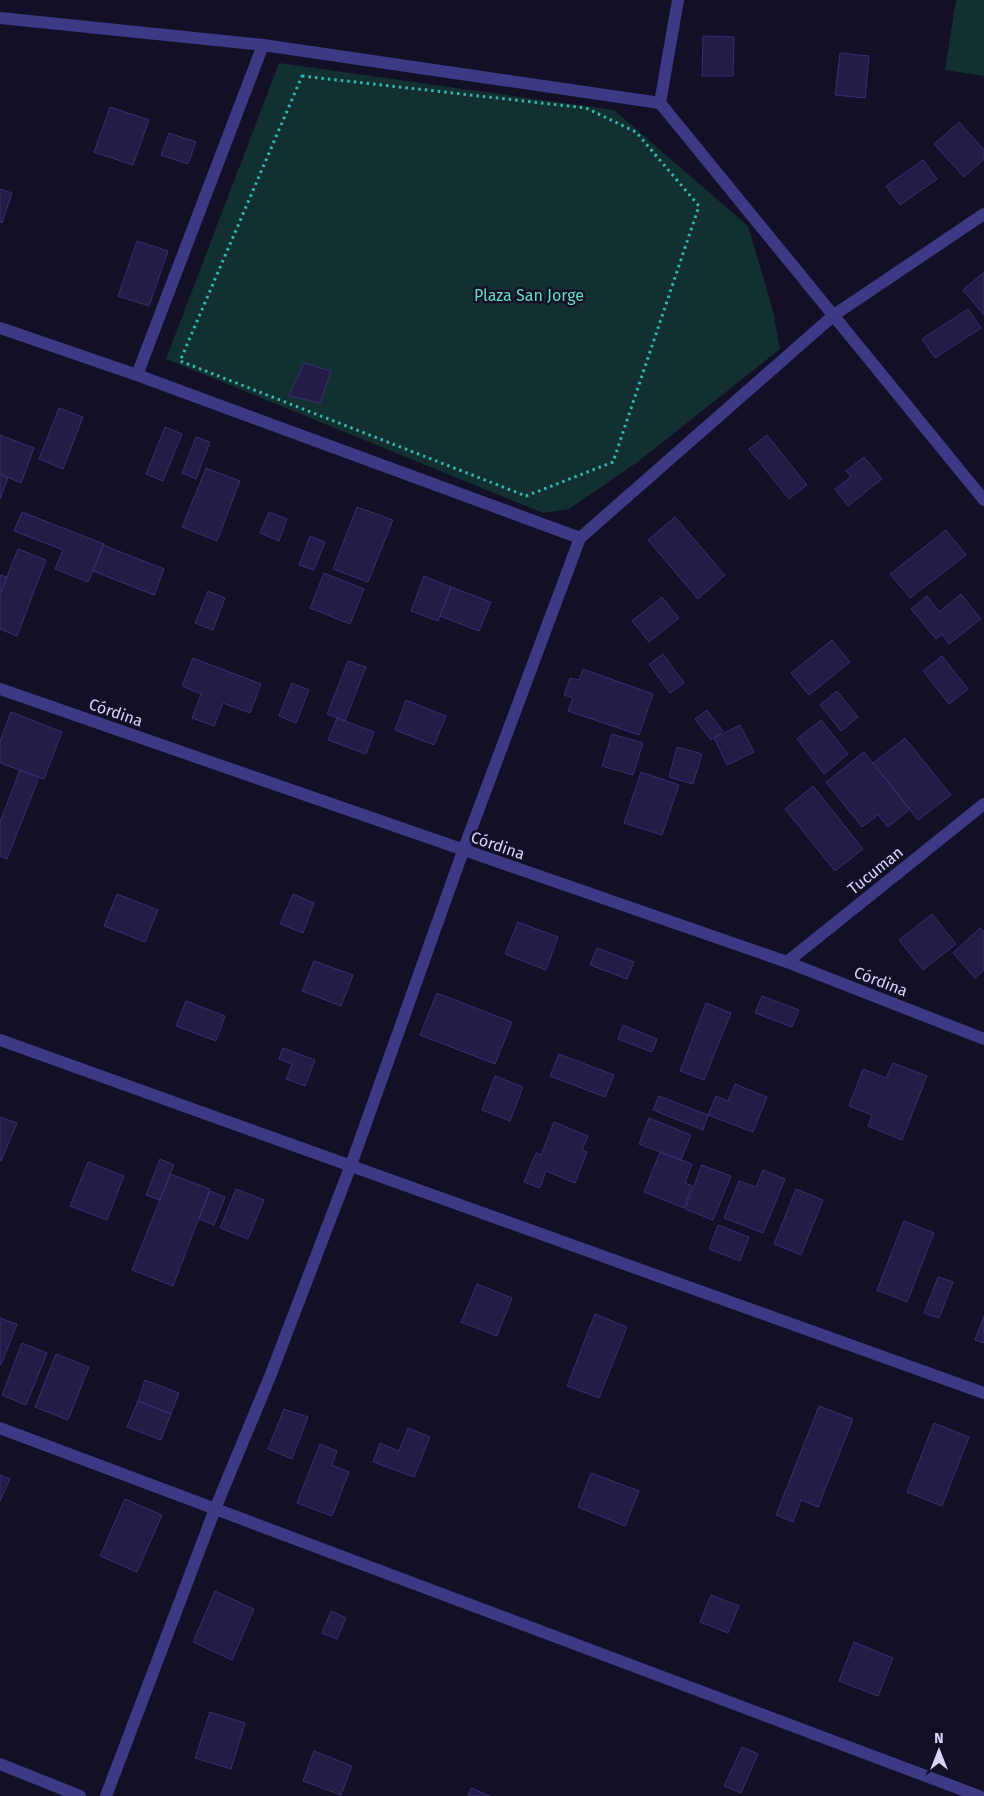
<svg xmlns="http://www.w3.org/2000/svg" width="984" height="1796" font-family="'Fira Sans',sans-serif">
	<style>
		.green { fill: #12302f }
		.building { fill: #241b47; stroke: #3b2d73 }
		.lines { fill: none; stroke-linecap: round; stroke-linejoin: round }
		.path { stroke: #2fb8b0; stroke-width: 3; stroke-dasharray: 2.5 4; stroke-linecap: butt }
		.minor { stroke: #3d3a85; stroke-width: 12 }
		.labels { text-anchor: middle; stroke-width: 5; stroke-linejoin: round; paint-order: stroke }
		.park-label { font-size: 16px; fill: #5fe0c0; stroke: #130f26 }
		.street-label { font-size: 16px; fill: #d9d4ff; stroke: #130f26 }
	</style>
	<rect width="100%" height="100%" fill="#130f26"/>
	<!-- green -->
	<path class="green" d="M956,0H984V76L945,70Z
		M279,63L614,110L748,226L773,311L780,349L639,461L569,509L543,513L166,359Z"/>
	<!-- building -->
	<path class="building" d="M703,36L734,37L733,76H702Z
		M840,53L869,56L865,98L835,95Z
		M110,107L149,120L133,165L94,152Z
		M959,122L984,150V159L964,177L934,144Z
		M169,133L196,142L188,164L161,155Z
		M923,160L937,179L900,205L886,186Z
		M0,189L12,193L2,223L0,222Z
		M137,241L168,251L149,306L118,296Z
		M984,272V315L963,290Z
		M968,309L981,328L935,358L922,339Z
		M304,363L331,371L320,403L289,396Z
		M59,408L83,417L63,469L39,459Z
		M165,427L182,434L163,481L146,474Z
		M0,435L34,448L21,483L0,474Z
		M767,435L807,485L789,499L749,449Z
		M196,437L210,442L196,479L182,473Z
		M864,457L882,479L848,506L835,489L851,477L846,471Z
		M206,468L240,481L217,541L182,527Z
		M0,474L8,478L0,499Z
		M357,507L393,520L368,582L333,569Z
		M22,512L104,544L88,582L55,569L63,550L14,531Z
		M269,512L287,519L279,541L260,533Z
		M675,517L725,575L698,599L648,540Z
		M946,530L966,555L910,598L890,574Z
		M310,536L325,542L314,570L299,565Z
		M103,545L164,569L154,595L93,571Z
		M18,549L46,560L17,636L0,629V594Z
		M324,573L364,589L350,624L310,608Z
		M0,575L7,577L0,594Z
		M424,576L451,587L438,621L411,611Z
		M451,587L491,602L479,631L440,616Z
		M208,591L225,598L213,630L195,623Z
		M961,594L981,619L949,644L942,634L936,639L911,609L927,596L939,612Z
		M662,597L679,618L649,642L632,621Z
		M832,640L850,662L809,695L791,673Z
		M663,654L684,683L670,693L649,664Z
		M942,656L968,689L949,704L923,671Z
		M193,658L261,684L250,713L223,703L214,726L192,718L201,694L182,686Z
		M348,661L366,667L345,721L327,714Z
		M583,669L653,694L639,735L568,711L573,698L564,695L570,678L579,680Z
		M292,683L309,690L296,723L279,716Z
		M837,691L858,717L841,731L820,705Z
		M406,700L446,716L434,745L395,730Z
		M707,710L723,731L711,740L695,719Z
		M11,712L62,732L44,779L0,763V741Z
		M337,718L374,732L366,754L328,740Z
		M821,720L848,754L824,774L797,739Z
		M740,725L754,752L727,765L714,738Z
		M612,734L643,743L633,775L602,766Z
		M905,738L951,795L918,820L873,763Z
		M677,747L702,754L693,784L669,777Z
		M864,752L910,809L888,827L878,815L862,827L826,782Z
		M20,770L39,777L7,859L0,856V822Z
		M641,772L679,785L662,835L624,823Z
		M813,786L863,849L835,871L785,809Z
		M117,894L158,910L145,942L104,926Z
		M293,894L314,903L303,933L280,924Z
		M932,914L956,944L923,970L899,940Z
		M518,922L558,937L546,970L505,954Z
		M980,928L984,932V970L975,978L953,953Z
		M597,948L634,962L627,979L590,965Z
		M314,961L353,975L341,1006L302,991Z
		M437,993L512,1022L495,1064L420,1035Z
		M762,996L799,1010L792,1027L755,1013Z
		M186,1001L225,1016L216,1041L176,1026Z
		M706,1003L731,1013L704,1080L680,1071Z
		M623,1025L657,1039L652,1052L618,1039Z
		M283,1048L315,1060L305,1086L286,1079L292,1064L279,1059Z
		M559,1054L614,1075L605,1097L550,1076Z
		M893,1063L927,1076L902,1140L868,1126L872,1115L849,1106L863,1069L886,1078Z
		M495,1076L523,1087L510,1121L482,1110Z
		M735,1084L767,1097L753,1132L708,1115L716,1096L728,1101Z
		M659,1096L708,1115L703,1130L653,1110Z
		M0,1117L17,1123L1,1161H0Z
		M649,1118L691,1135L681,1160L639,1144Z
		M554,1122L588,1136L582,1150L587,1152L575,1183L546,1171L540,1188L524,1182L536,1153L541,1155Z
		M660,1152L692,1164L685,1183L692,1186L684,1208L644,1192Z
		M160,1159L174,1165L160,1200L146,1195Z
		M88,1162L124,1176L107,1220L70,1206Z
		M702,1165L731,1176L713,1220L685,1209Z
		M763,1170L785,1179L763,1233L724,1218L739,1181L756,1187Z
		M170,1174L210,1189L173,1286L132,1270Z
		M236,1189L264,1200L248,1239L220,1228Z
		M796,1189L823,1200L801,1255L774,1244Z
		M210,1191L225,1197L214,1225L199,1219Z
		M904,1221L934,1233L907,1302L877,1290Z
		M718,1225L749,1237L740,1261L709,1249Z
		M938,1277L953,1282L939,1318L924,1313Z
		M477,1284L512,1298L497,1336L461,1322Z
		M595,1314L627,1327L599,1398L567,1386Z
		M984,1316V1343L975,1340Z
		M0,1318L17,1324L1,1365L0,1364Z
		M22,1343L47,1353L26,1405L2,1395Z
		M56,1354L89,1367L68,1420L35,1407Z
		M145,1380L179,1393L171,1414L138,1401Z
		M138,1401L171,1414L161,1440L127,1427Z
		M819,1406L853,1419L818,1507L801,1500L793,1522L776,1515Z
		M284,1409L308,1417L292,1459L268,1449Z
		M934,1423L969,1437L942,1506L907,1492Z
		M408,1428L430,1437L414,1477L373,1462L380,1443L399,1451Z
		M320,1444L337,1451L332,1465L349,1472L332,1516L297,1503Z
		M591,1473L639,1491L625,1526L578,1507Z
		M0,1475L10,1479L0,1501Z
		M125,1499L162,1515L137,1572L100,1556Z
		M215,1591L254,1609L232,1660L193,1642Z
		M711,1595L739,1606L728,1633L700,1622Z
		M331,1611L346,1618L337,1639L322,1633Z
		M854,1642L893,1658L878,1696L839,1681Z
		M210,1712L245,1723L231,1769L195,1758Z
		M742,1747L758,1754L741,1793L724,1786Z
		M314,1751L352,1766L341,1795L303,1781Z
		M471,1788L490,1796H468Z"/>
	<g class="lines">
		<!-- path -->
		<path class="path" d="M302,76L586,108L636,132L699,206L613,462L526,496L180,361Z"/>
		<!-- minor -->
		<path class="minor" d="M678,0L660,103L984,500
			M0,18L263,45L660,103
			M0,328L137,375L580,538
			M137,375L263,45
			M0,689L787,962L984,1039
			M787,962L984,804
			M0,1040L984,1393
			M0,1428L979,1796
			M0,1764L80,1796
			M106,1796L215,1509L271,1374L351,1165L463,851L580,538L834,315L984,214"/>
	</g>
	<g class="labels">
		<!-- park labels -->
		<g class="park-label">
			<text x="529" y="301">Plaza San Jorge</text>
		</g>
		<!-- street labels -->
		<g class="street-label">
			<text transform="translate(116 712) rotate(19)" y="6">Córdina</text>
			<text transform="translate(498 845) rotate(19)" y="6">Córdina</text>
			<text transform="translate(875 870) rotate(-39)" y="6">Tucuman</text>
			<text transform="translate(881 981) rotate(21)" y="6">Córdina</text>
		</g>
	</g>
	<!-- north arrow -->
	<g transform="translate(939 1751)" stroke="#130f26" stroke-width="4" paint-order="stroke">
	<path d="M0-4L9 19L0 12L-9 19Z" fill="#d9d4ff"/>
	<text y="-8" font-size="14" font-weight="bold" text-anchor="middle" fill="#d9d4ff">N</text>
	</g>
</svg>
